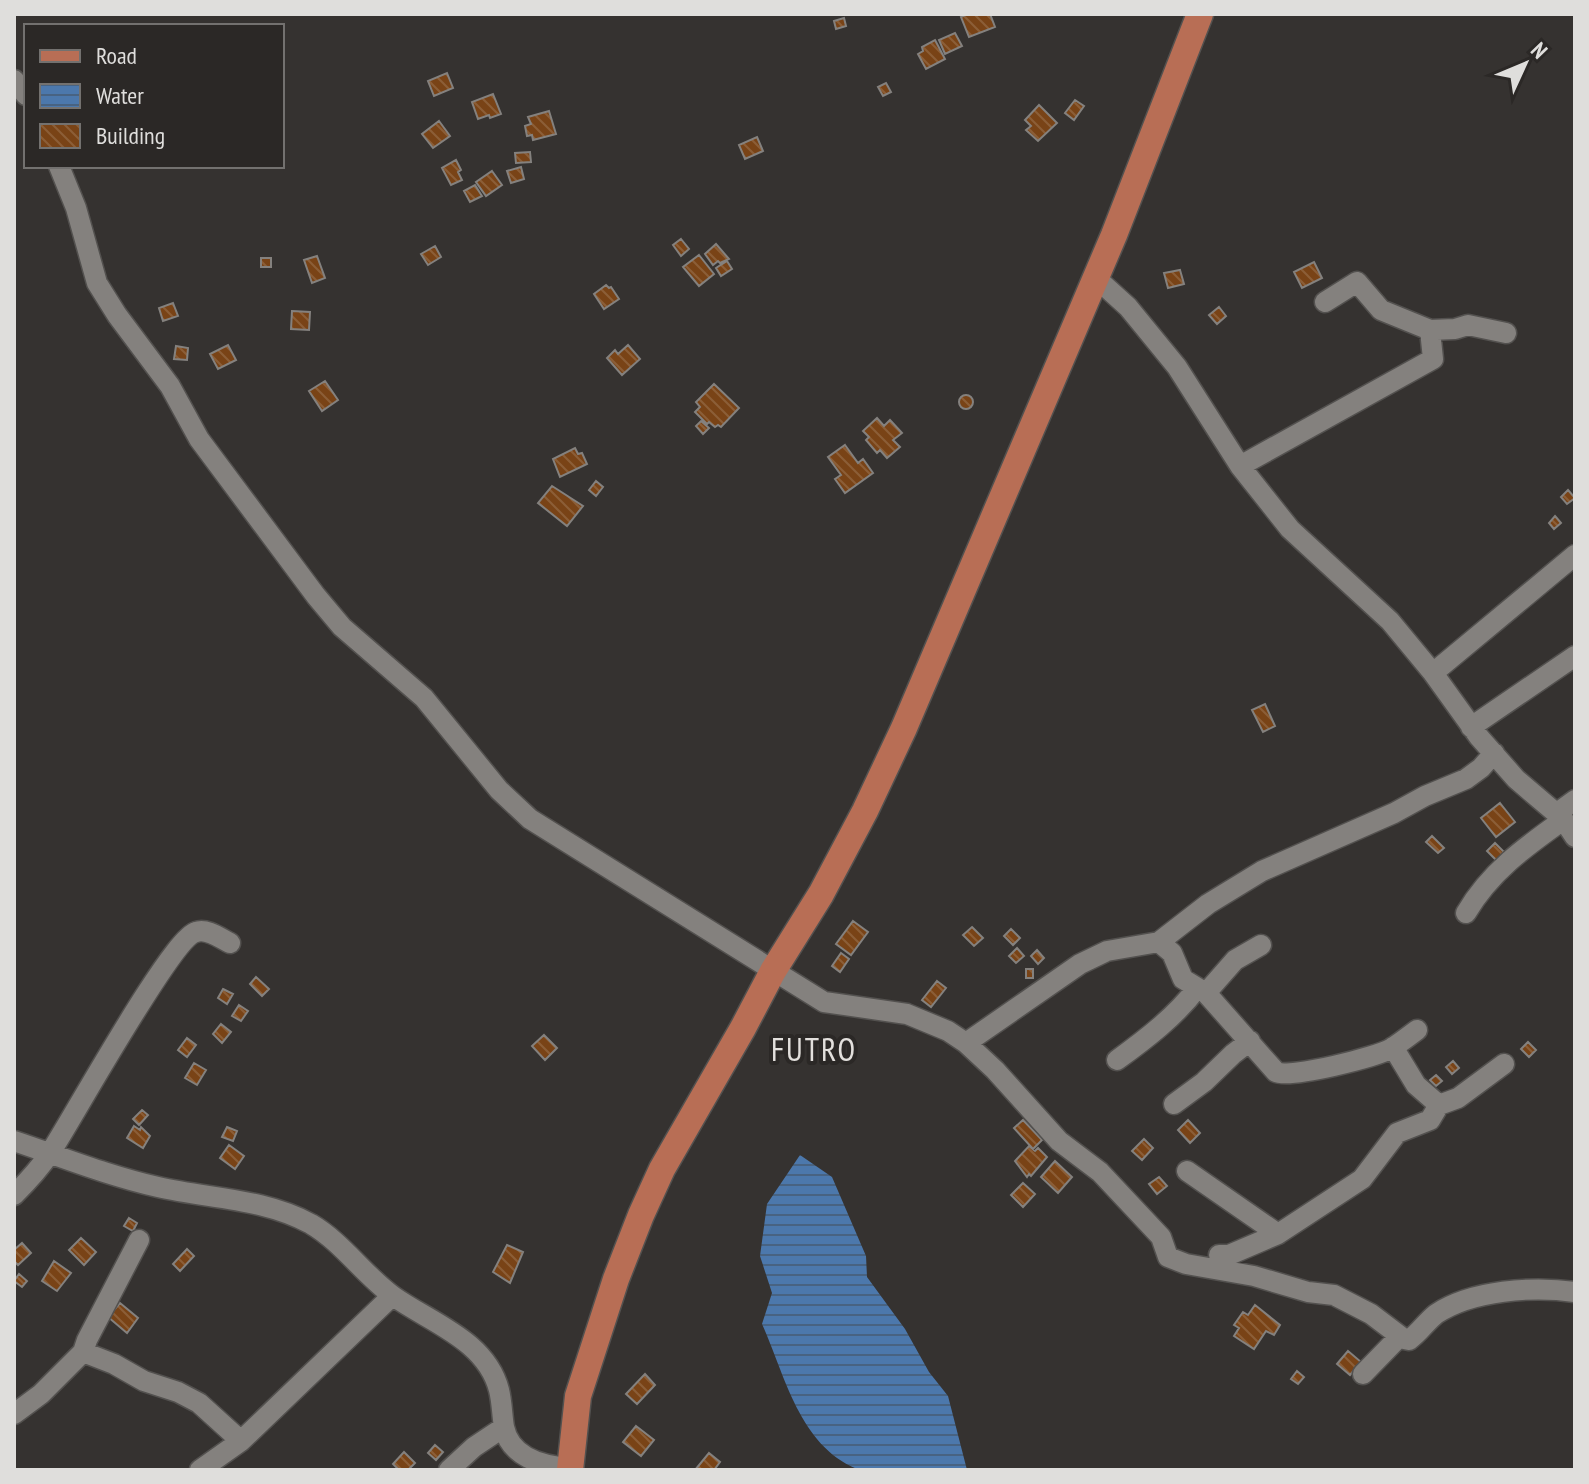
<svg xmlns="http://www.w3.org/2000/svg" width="1589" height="1484" font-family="'PT Sans Narrow',sans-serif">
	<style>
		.water { fill: url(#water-rules) }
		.building { fill: url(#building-back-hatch); stroke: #84817e; stroke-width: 2 }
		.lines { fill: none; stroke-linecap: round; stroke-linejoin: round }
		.minor-casing { stroke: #53514f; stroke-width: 23 }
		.major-casing { stroke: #53514f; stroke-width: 29 }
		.minor { stroke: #84817e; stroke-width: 20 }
		.major { stroke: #b86e55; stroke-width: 26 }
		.labels { text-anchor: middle; stroke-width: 8; stroke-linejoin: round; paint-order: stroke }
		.quarter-label { font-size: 32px; letter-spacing: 2px; fill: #e3e0dd; stroke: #2b2826 }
	</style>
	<defs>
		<pattern id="water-rules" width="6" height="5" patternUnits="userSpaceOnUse" patternTransform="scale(2)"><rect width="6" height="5" fill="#4c78ac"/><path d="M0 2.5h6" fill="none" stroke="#486382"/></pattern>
		<pattern id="building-back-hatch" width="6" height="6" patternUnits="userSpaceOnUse" patternTransform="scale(2)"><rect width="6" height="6" fill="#794316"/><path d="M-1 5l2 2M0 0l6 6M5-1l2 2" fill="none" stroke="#8c5e37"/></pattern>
	</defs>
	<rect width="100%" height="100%" fill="#353230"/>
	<!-- water -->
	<path class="water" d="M800,1155L832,1177L866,1256L867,1277L905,1329L929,1372L948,1396L967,1470C947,1470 870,1474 857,1469C799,1445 785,1375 762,1324L772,1293L760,1256L767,1204Z"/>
	<!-- building -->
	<path class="building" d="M967,14H990L995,27L969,37L961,17Z
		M844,18L846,26L836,29L834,21Z
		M955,33L962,46L945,54L939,40Z
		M935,40L945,59L926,69L918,54L923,51L922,47Z
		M447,73L453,88L434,96L428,81Z
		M886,83L891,92L883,96L878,87Z
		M493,94L501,114L490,118L489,115L478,119L472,102Z
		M1075,100L1084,106L1074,120L1065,113Z
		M1039,105L1057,123L1038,141L1026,130L1031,126L1025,120Z
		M549,111L556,134L533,140L532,135L527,136L525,126L531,124L528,117Z
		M439,121L450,136L433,148L422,134Z
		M757,137L763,151L745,159L739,145Z
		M530,152L531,162L516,163L515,153Z
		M456,160L461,170L458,172L462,180L451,185L442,168Z
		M521,167L524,179L511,183L507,171Z
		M492,171L502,185L486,196L476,182Z
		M475,185L482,196L470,202L464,191Z
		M681,239L689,249L681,256L673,245Z
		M716,244L729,259L720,263L718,261L713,265L705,254Z
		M435,246L441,257L428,265L421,254Z
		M699,255L714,274L699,286L683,267Z
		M317,256L325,278L312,283L304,260Z
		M261,258H271V267H261Z
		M727,261L732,269L721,276L716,268Z
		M1314,262L1322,278L1302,288L1294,272Z
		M1180,270L1184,284L1168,288L1164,273Z
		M606,285L609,288L611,287L619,299L604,309L594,294Z
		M173,303L178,316L163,321L159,308Z
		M1219,307L1226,316L1217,324L1209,315Z
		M292,311L310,312L309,330L291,329Z
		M228,345L236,360L218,369L210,354Z
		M628,345L640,359L622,375L607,358L615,350L618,354Z
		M176,346L188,348L187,360L174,359Z
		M325,381L338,400L322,411L309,391Z
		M714,384L739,408L721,427L718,425L715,427L709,422L707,424L695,412L700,407L696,402Z
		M959 402a7 7 0 1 1 14 0a7 7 0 1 1-14 0Z
		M877,418L884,426L890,420L902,433L893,440L900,447L887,458L880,450L877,453L866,440L869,437L863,431Z
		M701,421L709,428L703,434L696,426Z
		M845,445L858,463L863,459L873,473L845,493L835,479L841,475L828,457Z
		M575,448L578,454L582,453L587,464L560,477L553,459Z
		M596,481L603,487L596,496L589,490Z
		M552,486L583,506L567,526L538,503Z
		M1568,490L1575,498L1567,504L1561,497Z
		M1555,516L1561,523L1554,529L1549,523Z
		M1265,704L1275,726L1263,732L1252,710Z
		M1500,803L1515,822L1496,837L1481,818Z
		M1432,836L1444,848L1438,853L1426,842Z
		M1495,843L1509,857L1501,865L1487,851Z
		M853,921L868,932L851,955L836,944Z
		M972,927L983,938L974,946L963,935Z
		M1011,929L1020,938L1013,945L1004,936Z
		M1017,948L1024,956L1016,963L1009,956Z
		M1037,950L1044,958L1038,964L1031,956Z
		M841,953L849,959L840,972L832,966Z
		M1026,969H1033V978H1026Z
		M256,977L269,989L262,996L250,984Z
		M937,981L946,988L931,1007L922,1000Z
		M223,989L233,994L227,1004L218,998Z
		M239,1005L248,1011L241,1021L232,1016Z
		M221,1024L231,1032L222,1043L213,1034Z
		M544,1035L557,1048L545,1060L532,1046Z
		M187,1038L196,1045L187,1057L178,1050Z
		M1528,1042L1536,1050L1529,1057L1521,1049Z
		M1453,1061L1459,1068L1452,1074L1446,1067Z
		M194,1063L206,1070L197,1085L185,1078Z
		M1436,1075L1442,1081L1436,1086L1430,1080Z
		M142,1110L148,1115L139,1125L133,1119Z
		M1023,1120L1042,1140L1033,1149L1014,1128Z
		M1188,1120L1200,1133L1190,1143L1178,1130Z
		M134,1126L140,1130L141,1127L150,1136L143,1148L127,1138Z
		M227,1127L237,1131L233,1141L222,1137Z
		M1144,1139L1153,1148L1142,1160L1132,1151Z
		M229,1145L244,1156L235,1169L220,1158Z
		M1029,1146L1035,1151L1038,1148L1047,1157L1031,1176L1029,1174L1027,1177L1015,1161Z
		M1055,1161L1072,1177L1058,1193L1041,1177Z
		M1159,1177L1167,1186L1157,1194L1149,1184Z
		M1023,1183L1035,1194L1023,1207L1011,1195Z
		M129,1218L137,1223L133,1231L124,1226Z
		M81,1238L96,1252L84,1265L69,1250Z
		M22,1243L31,1253L18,1265L14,1261V1250Z
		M507,1245L523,1252L510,1283L493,1272Z
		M187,1249L194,1256L180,1271L173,1264Z
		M54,1261L71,1273L57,1291L42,1281Z
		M19,1274L27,1281L22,1287L14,1281Z
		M120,1303L138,1318L127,1333L108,1317Z
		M1255,1305L1280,1325L1274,1335L1266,1331L1254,1349L1234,1336L1239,1328L1234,1325L1243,1312L1248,1315Z
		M1348,1351L1361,1362L1350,1375L1337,1364Z
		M1297,1371L1304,1377L1298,1384L1291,1379Z
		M645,1374L655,1385L637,1404L626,1394Z
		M636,1426L654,1440L641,1456L623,1442Z
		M435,1445L443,1452L436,1460L428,1453Z
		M404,1452L415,1463L408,1470H399L393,1464Z
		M709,1453L720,1462L714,1470H695Z"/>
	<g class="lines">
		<!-- minor casing -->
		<g class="minor-casing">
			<path id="minor" d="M14,80L26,95
				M59,166L76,208L97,283L117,315L170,386L199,439L316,596L342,627L424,698L499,790L530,819L824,1002L907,1014L948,1031L966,1043L995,1070L1059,1141L1100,1172L1161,1237L1168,1257L1186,1264L1254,1276L1308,1292L1334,1295L1371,1314L1404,1339L1409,1340C1419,1333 1426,1322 1436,1314C1472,1290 1533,1286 1575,1292
				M1096,278L1128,307L1177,367L1240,466L1290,529L1390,621L1433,673L1479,737L1516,779L1563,819L1575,837
				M1325,302L1357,282L1381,310L1430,330L1455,329L1468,325L1506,333
				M1240,466L1433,359L1430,330
				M1433,673L1575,555
				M1471,727L1575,656
				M1557,813L1575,800
				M1466,913C1490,872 1525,847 1563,820
				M1159,942L1172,953L1183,979L1206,993L1276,1072C1290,1079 1377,1057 1392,1048C1400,1043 1409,1036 1417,1030
				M1206,993L1235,960L1261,945
				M966,1043L1080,964L1107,951L1159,942L1208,904L1262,871L1394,813L1425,796L1466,779L1481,768L1494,753
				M1393,1047L1416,1085L1439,1105L1458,1098L1504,1064
				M1117,1060C1146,1039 1176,1016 1197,988
				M1174,1104L1204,1082L1233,1054L1250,1041
				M14,1141C62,1157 109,1176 158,1187C210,1199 263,1198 311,1224C342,1242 364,1275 393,1296C431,1323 486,1340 499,1390C502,1402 502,1415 504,1427
				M1187,1171L1278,1234
				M14,1195C27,1182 40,1168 50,1153C72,1120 171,939 196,932C207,928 220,938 230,943
				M1219,1255H1229L1278,1234L1362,1179L1397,1133L1430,1120L1439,1105
				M83,1352L87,1340L139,1240
				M1363,1374L1400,1336
				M14,1414L41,1394L83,1352L114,1364L144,1381L178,1392L199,1403L241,1441L200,1470
				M241,1441L392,1296
				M449,1470L474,1447L504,1427C510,1457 542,1466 570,1468"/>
		</g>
		<!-- major casing -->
		<g class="major-casing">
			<path id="major" d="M570,1470L578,1396L616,1279L641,1215L662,1169L743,1028L773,971L821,894L865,811L904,728L1114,235L1200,14"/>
		</g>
		<!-- minor -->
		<use href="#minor" class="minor"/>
		<!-- major -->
		<use href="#major" class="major"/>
	</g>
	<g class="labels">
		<!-- quarter labels -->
		<g class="quarter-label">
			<text x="814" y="1061">FUTRO</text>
		</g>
	</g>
	<!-- border -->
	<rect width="1589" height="1484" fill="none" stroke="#dfdedc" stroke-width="32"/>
	<!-- legend -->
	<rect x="24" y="24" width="260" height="144" fill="#2b2826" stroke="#73716f" stroke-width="2"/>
	<rect x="40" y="50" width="40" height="12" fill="#b86e55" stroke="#73716f" stroke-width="2"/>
	<text x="96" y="64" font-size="24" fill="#dfdedc">Road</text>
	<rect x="40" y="84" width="40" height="24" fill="url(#water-rules)" stroke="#73716f" stroke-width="2"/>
	<text x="96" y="104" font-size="24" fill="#dfdedc">Water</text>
	<rect x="40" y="124" width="40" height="24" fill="url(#building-back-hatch)" stroke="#73716f" stroke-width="2"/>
	<text x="96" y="144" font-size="24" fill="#dfdedc">Building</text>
	<!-- north arrow -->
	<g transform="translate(1525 64) rotate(46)" stroke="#2b2826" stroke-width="6" paint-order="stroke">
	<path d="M0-6L14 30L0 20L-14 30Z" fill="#dfdedc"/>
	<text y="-12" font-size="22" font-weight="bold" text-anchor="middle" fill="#dfdedc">N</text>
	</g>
</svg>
